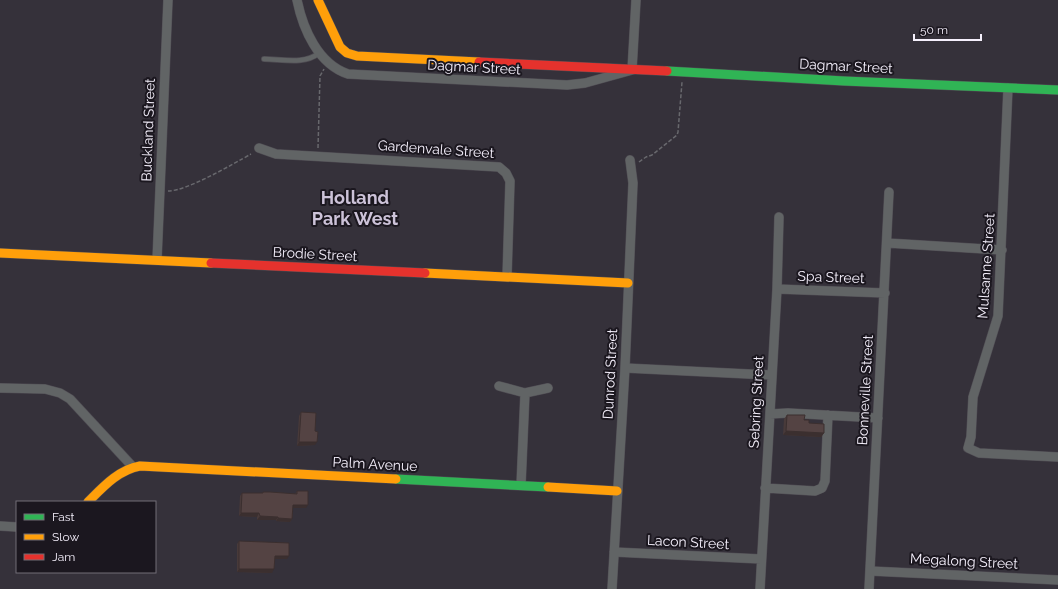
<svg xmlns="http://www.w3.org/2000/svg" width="1058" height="589" font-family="Raleway,sans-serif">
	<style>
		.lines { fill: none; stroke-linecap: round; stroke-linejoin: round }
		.lane-casing { stroke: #504d54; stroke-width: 6 }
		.street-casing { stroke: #504d54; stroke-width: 10 }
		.fast-casing { stroke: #504d54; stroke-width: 10 }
		.slow-casing { stroke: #504d54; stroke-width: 10 }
		.jam-casing { stroke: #504d54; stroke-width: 10 }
		.path { stroke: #68686d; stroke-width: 1.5; stroke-dasharray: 4 2; stroke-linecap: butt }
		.lane { stroke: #616465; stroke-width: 4.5 }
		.street { stroke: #616465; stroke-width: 9 }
		.fast { stroke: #30b455; stroke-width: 9 }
		.slow { stroke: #ff9f0a; stroke-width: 9 }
		.jam { stroke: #e5322d; stroke-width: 9 }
		.wall { fill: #483a3a }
		.shaded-wall { fill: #3b2f2f }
		.building { fill: #544343; stroke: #3b2f2f }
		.labels { text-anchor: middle; stroke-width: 4; stroke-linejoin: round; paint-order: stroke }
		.street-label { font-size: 14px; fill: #f5f0fc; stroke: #1b171f }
		.district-label { font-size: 18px; font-weight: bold; fill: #ccc2d8; stroke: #1b171f }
	</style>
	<rect width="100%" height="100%" fill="#35313a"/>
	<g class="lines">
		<!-- lane casing -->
		<g class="lane-casing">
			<path id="lane" d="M264,59C281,59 305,65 319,53"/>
		</g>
		<!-- street casing -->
		<g class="street-casing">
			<path id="street" d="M297,0C303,29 318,64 348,74L567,85L585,83L632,70L636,0
				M1008,88L998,316L973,397L971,437L968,448L979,453L1058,457
				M259,148L276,154L499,167L506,173L510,181L507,277
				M887,243L1002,250
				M157,260L168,0
				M777,289L885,293
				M625,368L771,375
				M499,386L525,393L548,388
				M0,388L45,389L60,393L70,399L132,466
				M770,414L788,413L878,418
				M521,485L525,393
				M765,488L815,491L822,488L825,481L828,415
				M0,526L17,527
				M614,552L761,559
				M870,571L1058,580
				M612,589L625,368L633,183L630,160
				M760,589L777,289L779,217
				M869,589L889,192"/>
		</g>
		<!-- fast casing -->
		<g class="fast-casing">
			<path id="fast" d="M667,71L844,81L1058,90
				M396,479L548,487"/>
		</g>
		<!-- slow casing -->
		<g class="slow-casing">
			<path id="slow" d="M318,0L340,47L347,53L357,56L479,62
				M0,253L211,263
				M425,273L628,283
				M548,487L617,491
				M88,502C103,487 118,470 140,466L396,479"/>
		</g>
		<!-- jam casing -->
		<g class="jam-casing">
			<path id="jam" d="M479,62L667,71
				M211,263L425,273"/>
		</g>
		<!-- path -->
		<path class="path" d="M318,148L320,76L324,69
			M639,162L646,157L652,155L677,135L678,132L682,82
			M168,191C187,191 233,164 251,154"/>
		<!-- lane -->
		<use href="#lane" class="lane"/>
		<!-- street -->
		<use href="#street" class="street"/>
		<!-- fast -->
		<use href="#fast" class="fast"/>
		<!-- slow -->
		<use href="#slow" class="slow"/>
		<!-- jam -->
		<use href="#jam" class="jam"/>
	</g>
	<!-- wall -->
	<path class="wall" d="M301,412L315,431V445L297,446L299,416Z
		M787,415L809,423L824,433L821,437L783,435L784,419Z
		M297,491L306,508H293L292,519L290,522L276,521V520H257V517L239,516L240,496L242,493H262L263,492L295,494Z
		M239,541L287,559H275L272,573L237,572V544Z"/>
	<!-- shaded-wall -->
	<path class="shaded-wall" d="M786,431L824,433L821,437L783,435Z
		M299,442H317L315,445L297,446Z
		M293,505H308L306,508H291Z
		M241,513H259L257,517L239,516Z
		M260,516L278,517L276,520H257Z
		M278,518L292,519L290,522L276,521Z
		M275,556H289L287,559H273Z
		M239,569H274L272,573L237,572Z"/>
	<!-- building -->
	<path class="building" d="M301,412L316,413L315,431L318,432L317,442H299Z
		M787,415H805L804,420H809V423L824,424V433L786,431Z
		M297,491H308V505H293L292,519L278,518V517L260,516L259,513H241L242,493H263V492H270L297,494Z
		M239,541L289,543V556H275L274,569H239Z"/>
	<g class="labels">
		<!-- street labels -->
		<g class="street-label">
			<text transform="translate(846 66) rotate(3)" y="5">Dagmar Street</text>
			<text transform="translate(474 67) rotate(3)" y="5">Dagmar Street</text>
			<text transform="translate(148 130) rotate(-88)" y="5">Buckland Street</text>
			<text transform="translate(436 149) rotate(4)" y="5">Gardenvale Street</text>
			<text transform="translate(315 254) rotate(3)" y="5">Brodie Street</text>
			<text transform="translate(986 266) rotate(-86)" y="5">Mulsanne Street</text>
			<text transform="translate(831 277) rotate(2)" y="5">Spa Street</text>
			<text transform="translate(610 374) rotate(-87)" y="5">Dunrod Street</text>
			<text transform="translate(865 390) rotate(-87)" y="5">Bonneville Street</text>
			<text transform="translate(756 402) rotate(-87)" y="5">Sebring Street</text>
			<text transform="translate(375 464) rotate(3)" y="5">Palm Avenue</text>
			<text transform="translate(688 542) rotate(3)" y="5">Lacon Street</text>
			<text transform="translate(964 561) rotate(3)" y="5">Megalong Street</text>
		</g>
		<!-- district labels -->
		<g class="district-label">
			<text x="355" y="204">Holland<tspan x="355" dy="21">Park West</tspan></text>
		</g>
	</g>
	<!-- legend -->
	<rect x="16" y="501" width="140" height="72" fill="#1b171f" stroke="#726e77"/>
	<rect x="24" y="514" width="20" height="6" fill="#30b455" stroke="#726e77"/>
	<text x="52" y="521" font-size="12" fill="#f5f0fc">Fast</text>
	<rect x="24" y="534" width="20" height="6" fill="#ff9f0a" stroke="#726e77"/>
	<text x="52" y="541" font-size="12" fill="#f5f0fc">Slow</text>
	<rect x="24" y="554" width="20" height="6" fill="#e5322d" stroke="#726e77"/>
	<text x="52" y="561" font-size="12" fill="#f5f0fc">Jam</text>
	<!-- scale -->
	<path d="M914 34v6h67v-6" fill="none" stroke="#f5f0fc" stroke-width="2"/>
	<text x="920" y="34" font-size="12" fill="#f5f0fc" stroke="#1b171f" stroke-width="3" paint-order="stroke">50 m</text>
</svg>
